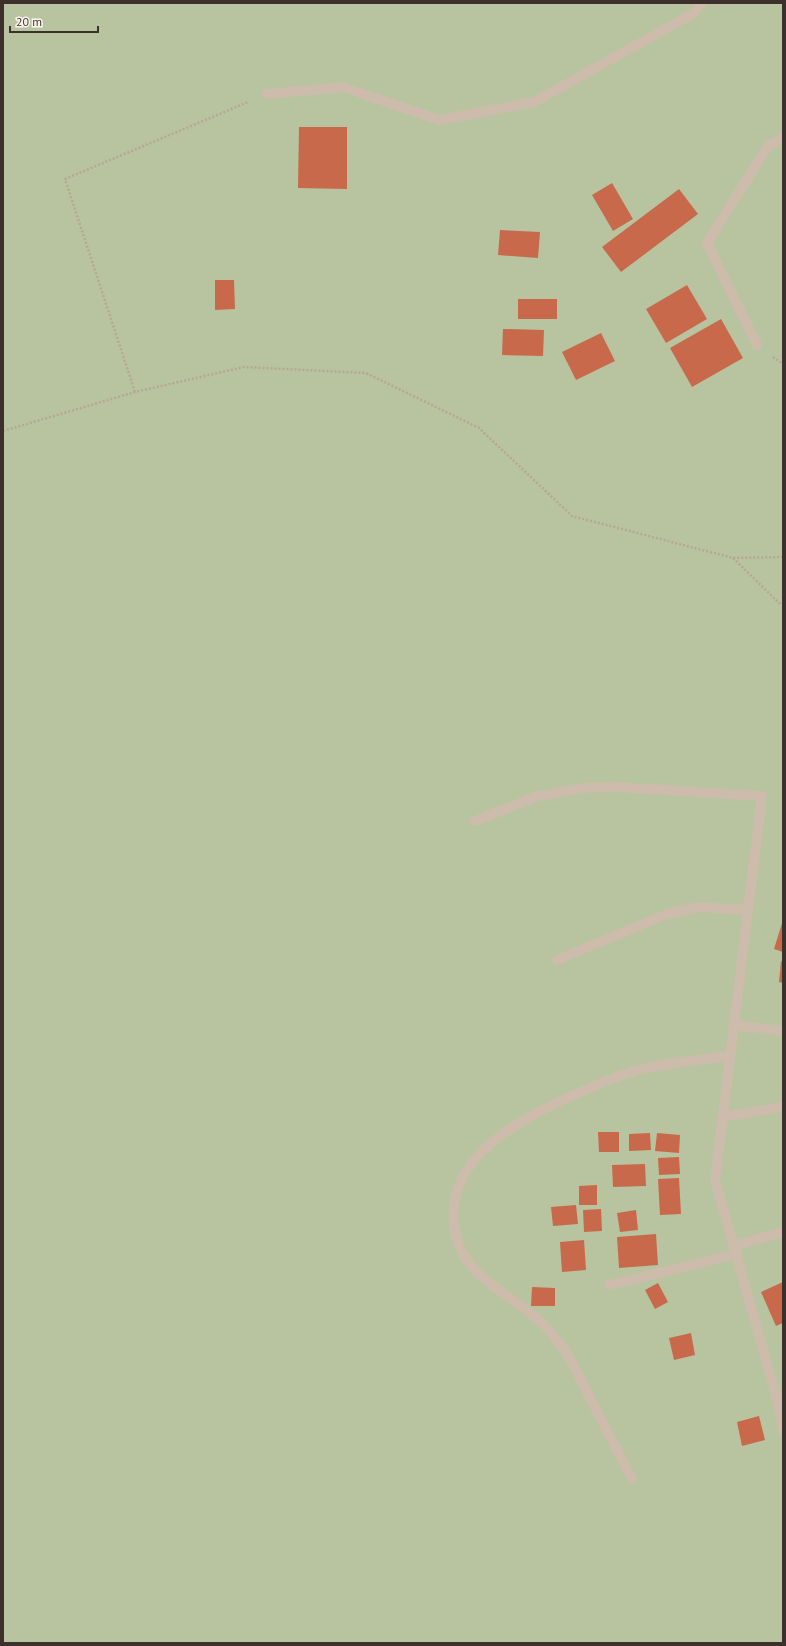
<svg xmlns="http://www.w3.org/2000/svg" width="786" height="1646" font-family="'PT Sans',sans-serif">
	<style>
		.green { fill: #b8c4a0 }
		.building { fill: #c8694b }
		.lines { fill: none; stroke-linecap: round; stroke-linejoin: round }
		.path { stroke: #b9a596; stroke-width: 2.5; stroke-dasharray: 2 2; stroke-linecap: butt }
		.minor { stroke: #cdbbac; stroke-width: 10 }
	</style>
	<rect width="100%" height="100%" fill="#f4ebe1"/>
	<!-- green -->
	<path class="green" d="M3,3H783V1643H3Z"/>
	<!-- building -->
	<path class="building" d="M299,127H347V189L298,188Z
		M612,183L633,219L613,231L592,195Z
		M679,189L698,214L621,272L602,247Z
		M500,230L540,232L538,258L498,255Z
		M215,280H234L235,309L215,310Z
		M687,285L707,319L666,343L646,309Z
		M518,299H557V319H518Z
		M721,319L743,358L692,387L670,348Z
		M503,329L544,330L543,356L502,355Z
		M601,333L615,361L576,380L562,352Z
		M783,920V952L774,949Z
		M781,961L783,962V983L779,982Z
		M598,1132H619V1152H599Z
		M650,1133L651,1150L629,1151V1134Z
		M657,1133L680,1135L679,1153L655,1151Z
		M679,1157L680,1174L659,1175L658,1158Z
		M645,1164L646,1186L613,1187L612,1165Z
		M679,1178L681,1214L660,1215L658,1179Z
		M597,1185V1205H579V1186Z
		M576,1205L578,1224L553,1226L551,1207Z
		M601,1209L602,1231L584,1232L583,1210Z
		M636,1210L638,1230L620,1232L617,1213Z
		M656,1234L658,1265L619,1268L617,1237Z
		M584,1240L586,1270L562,1272L560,1242Z
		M783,1282V1323L776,1326L761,1292Z
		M658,1283L668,1302L655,1309L645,1290Z
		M532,1287L555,1288V1306H531Z
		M691,1333L695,1355L674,1360L669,1338Z
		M759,1416L765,1440L742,1446L737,1422Z"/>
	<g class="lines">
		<!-- path -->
		<path class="path" d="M773,357L783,364
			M135,392L65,179L248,102
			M3,431L135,392L244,367L366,373L479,428L572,516L733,558L783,557
			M733,558L779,603L783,604"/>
		<!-- minor -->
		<path class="minor" d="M267,94L343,87L439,120L534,102L694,13L702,3
			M757,345L707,243L768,146L783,138
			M475,821L538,796L584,788L615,787L762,796L715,1180L778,1402L783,1430
			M557,960L667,914L699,907L748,910
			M733,1025L783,1031
			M722,1117L783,1107
			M734,1246L783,1232
			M609,1285L736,1254
			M632,1479C617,1450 602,1421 587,1392C579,1376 571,1357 559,1343C554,1336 548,1329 542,1323C517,1300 471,1278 459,1246C431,1166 514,1121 574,1095C597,1084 621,1074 646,1068C673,1062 702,1060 729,1056"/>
	</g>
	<!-- border -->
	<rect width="786" height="1646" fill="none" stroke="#3b302b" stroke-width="8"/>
	<!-- scale -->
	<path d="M10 26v6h88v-6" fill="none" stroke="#3b302b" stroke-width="2"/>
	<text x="16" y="26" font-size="12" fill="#3b302b" stroke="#fbf5ee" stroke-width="3" paint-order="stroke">20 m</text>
</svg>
